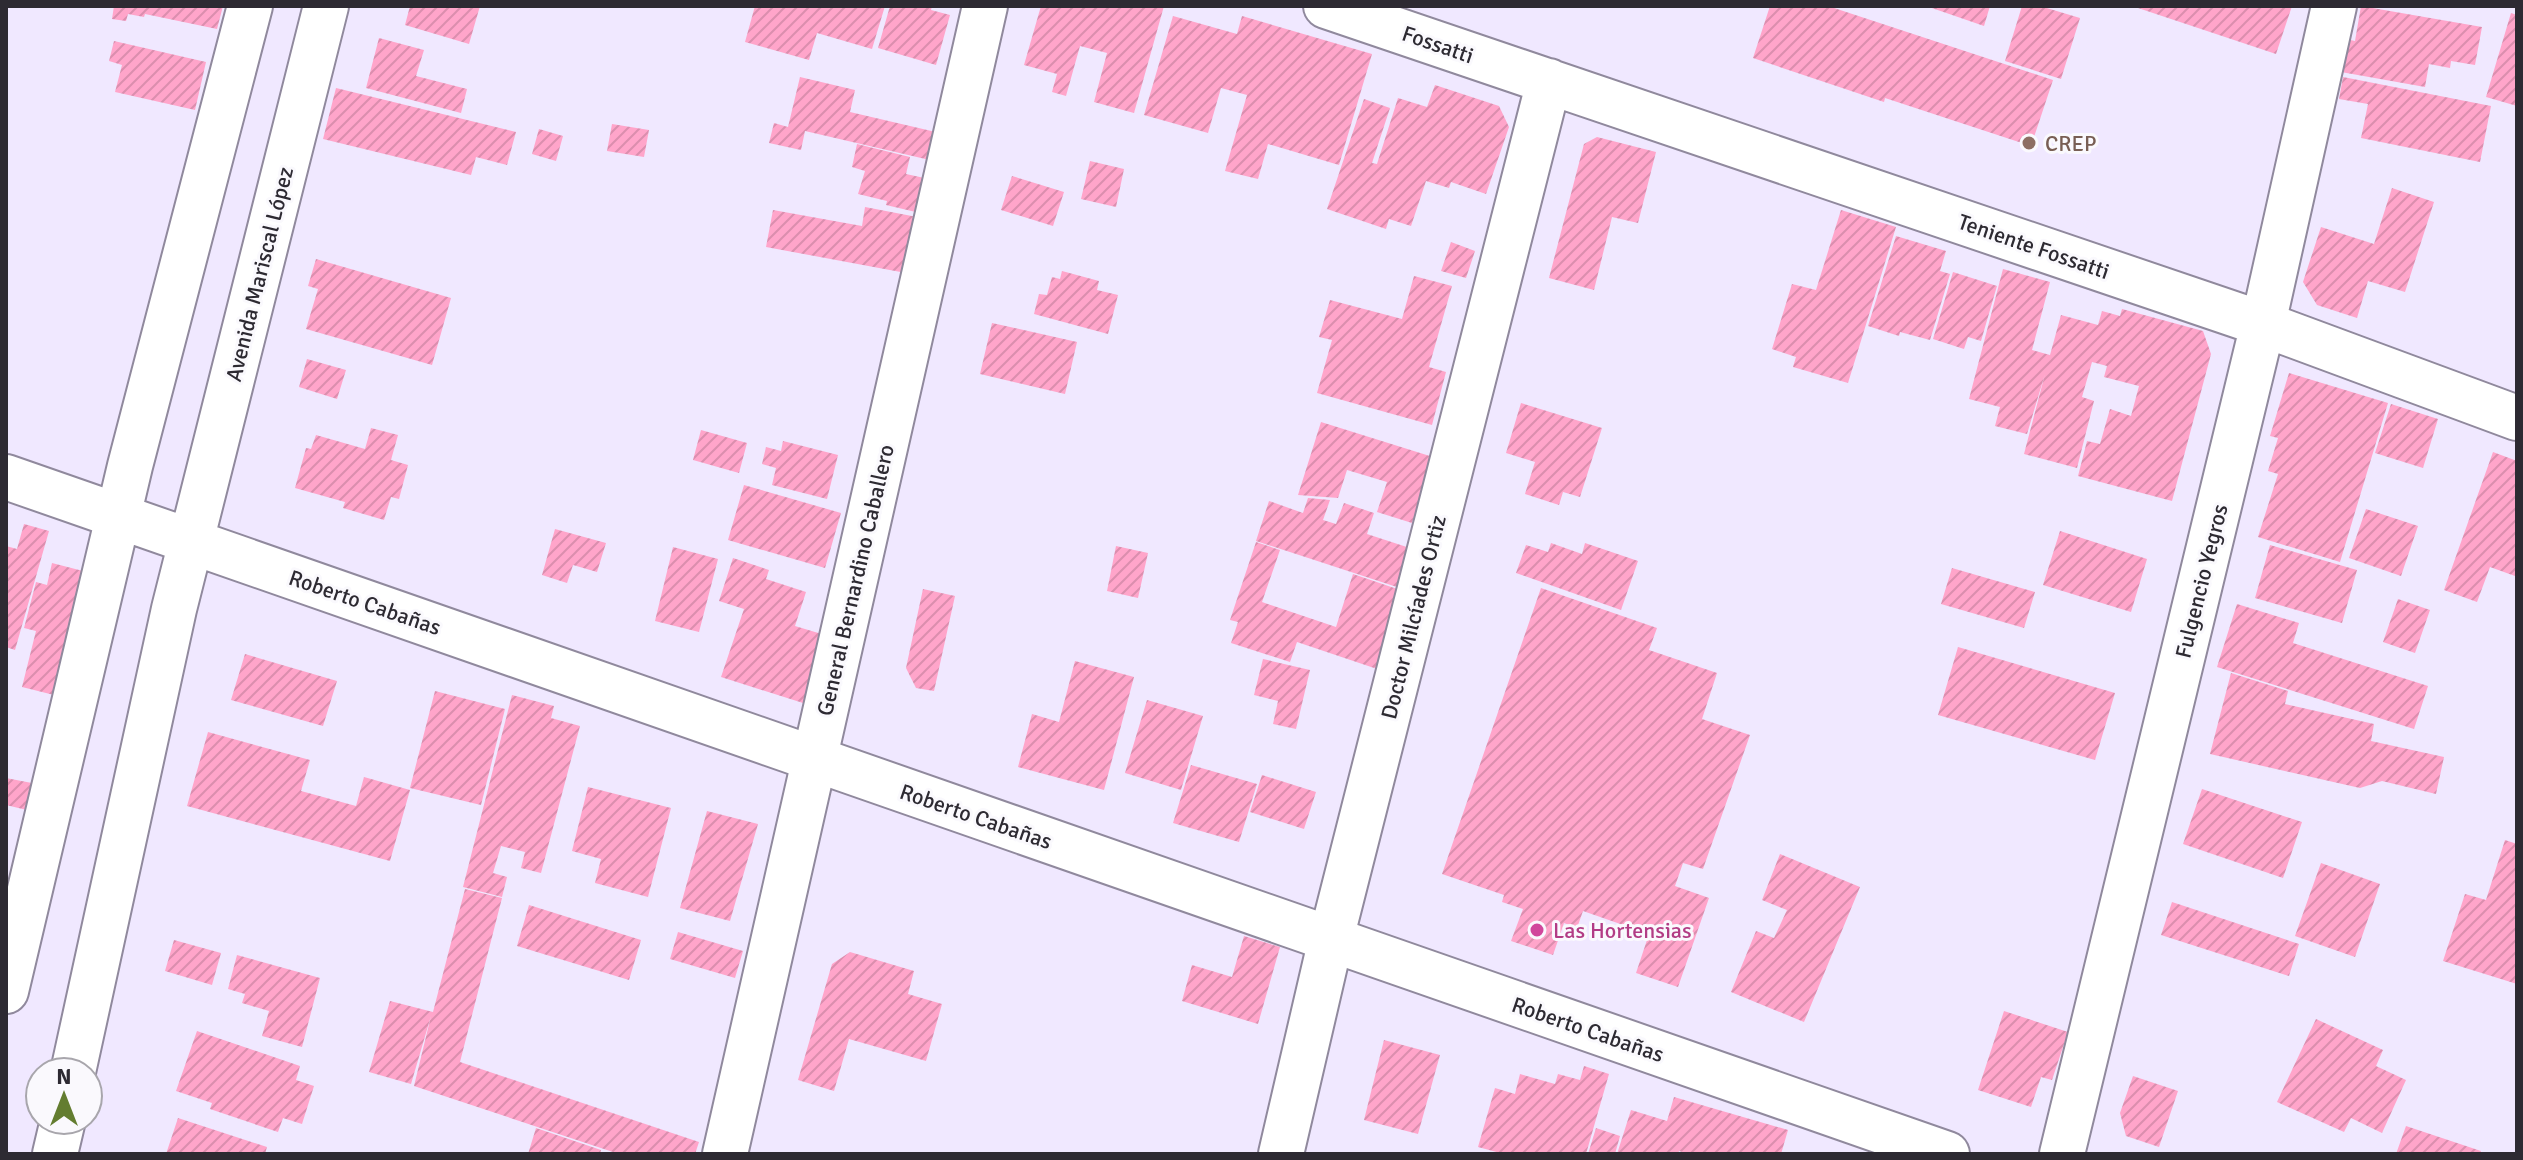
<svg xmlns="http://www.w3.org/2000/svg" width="2523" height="1160" font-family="Signika,sans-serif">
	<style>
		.building { fill: url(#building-hatch) }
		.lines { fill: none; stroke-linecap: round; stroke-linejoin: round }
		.street-casing { stroke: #90899d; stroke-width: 48 }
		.secondary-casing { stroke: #90899d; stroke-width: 48 }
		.street { stroke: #fff; stroke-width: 44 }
		.secondary { stroke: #fff; stroke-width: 44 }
		.education-dot { fill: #8d6e63; stroke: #faf9fd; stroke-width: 3 }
		.hotel-dot { fill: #d1479c; stroke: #faf9fd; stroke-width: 3 }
		.labels { text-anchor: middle; stroke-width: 6; stroke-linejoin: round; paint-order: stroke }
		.street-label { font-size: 22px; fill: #2d2a32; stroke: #faf9fd }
		.education-label { font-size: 22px; fill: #785e54; stroke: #faf9fd; text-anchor: start }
		.hotel-label { font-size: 22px; fill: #b23c85; stroke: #faf9fd; text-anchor: start }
	</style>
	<defs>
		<pattern id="building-hatch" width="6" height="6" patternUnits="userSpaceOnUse" patternTransform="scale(2)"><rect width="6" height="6" fill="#ffa5ca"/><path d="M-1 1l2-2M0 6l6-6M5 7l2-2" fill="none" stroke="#db8eae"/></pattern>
	</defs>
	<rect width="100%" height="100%" fill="#f0e8ff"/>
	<!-- building -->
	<path class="building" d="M114,6H223L217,29L145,14L144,17L128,14L126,21L112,19Z
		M410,6H480L469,44L405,25Z
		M755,6H885L872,49L817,33L809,60L745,42Z
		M890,6H932L931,10L950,15L936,65L878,48Z
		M1041,6H1164L1134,113L1094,102L1107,53L1080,46L1066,96L1052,92L1057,74L1024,65Z
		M1770,6H1828L2053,80L2031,146L1885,98L1884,102L1753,58Z
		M1926,6H1990L1984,26Z
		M2022,6H2040L2080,18L2061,79L2005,61Z
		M2132,6H2292L2276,54Z
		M2361,6L2482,27L2475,65L2451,61L2450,68L2429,64L2425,87L2341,72L2346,39L2355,41Z
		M2511,13L2517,15V106L2486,97Z
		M1173,16L1237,34L1242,16L1372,54L1339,165L1268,144L1258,179L1225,171L1247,95L1221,88L1208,133L1144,115Z
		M379,38L424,50L416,76L467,89L461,113L366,88Z
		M114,41L206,62L195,110L115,92L122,65L109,61Z
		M800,77L855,90L850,112L940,133L934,161L805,131L801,150L769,143L774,123L788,127Z
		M2343,77L2491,106L2480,162L2361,138L2368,104L2339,99Z
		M1435,85L1499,106L1509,127L1486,194L1451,182L1449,188L1426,181L1411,226L1389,219L1386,229L1327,209L1364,99L1390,108L1372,163L1377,164L1398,98L1427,107Z
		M336,88L516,132L507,165L476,157L471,175L323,139Z
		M612,124L649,130L644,157L607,151Z
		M539,129L563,136L556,161L532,154Z
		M1597,137L1656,152L1638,223L1612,217L1594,290L1549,278L1584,144Z
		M857,144L910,157L906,174L929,179L920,213L886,205L887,201L858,194L865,171L852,167Z
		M1090,161L1124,169L1116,207L1081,199Z
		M1012,176L1064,192L1053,226L1001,210Z
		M2392,188L2434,202L2405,292L2368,281L2357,318L2317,305L2303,282L2321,227L2374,244Z
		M865,207L917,217L906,273L766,247L773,210L862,226Z
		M1841,210L1896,227L1848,383L1793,367L1796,357L1772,349L1792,284L1816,290Z
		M1896,236L1946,251L1940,271L1950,274L1930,340L1900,332L1899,336L1868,326Z
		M1451,242L1475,251L1466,278L1441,271Z
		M316,259L451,298L432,365L306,329L318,289L308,286Z
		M2003,269L2050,282L2032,350L2050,355L2061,315L2098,325L2102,311L2120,316L2122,309L2203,331L2211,354L2172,501L2078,476L2087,441L2100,444L2110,409L2131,416L2139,386L2104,377L2107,366L2092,362L2082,397L2094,401L2077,468L2024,454L2045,374L2027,434L1995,426L2000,407L1969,399Z
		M1062,271L1099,281L1097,290L1118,295L1108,334L1034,314L1039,294L1047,295L1052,277L1060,279Z
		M1953,272L1997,286L1981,341L1968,337L1964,349L1933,339Z
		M1414,276L1452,286L1429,367L1446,372L1432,425L1317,393L1332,340L1319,337L1330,300L1402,319Z
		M992,323L1077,342L1065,394L980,374Z
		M307,359L346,370L337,399L299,387Z
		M2289,373L2388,403L2340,562L2258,537L2278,474L2268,471L2278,438L2270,436Z
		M1521,403L1602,428L1580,497L1563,492L1559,505L1525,494L1535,462L1506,453Z
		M2391,404L2438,419L2423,468L2375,453Z
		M1321,422L1433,457L1412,523L1377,512L1387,482L1347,470L1338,498L1298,495Z
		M371,428L398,435L391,460L408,465L399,499L391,497L384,520L343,508L345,502L295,488L306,448L311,449L316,435L365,449Z
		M701,430L747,443L739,473L693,460Z
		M783,441L838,455L827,499L772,485L776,468L762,464L766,447L781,451Z
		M2493,452L2517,461V570L2515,576L2490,567L2477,602L2444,590Z
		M744,485L841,513L825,568L728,540Z
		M1308,498L1330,500L1323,520L1336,524L1344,503L1374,513L1367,534L1419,551L1406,590L1256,541L1269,501L1303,513Z
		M2366,509L2418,526L2401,576L2349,558Z
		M24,524L49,531L15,650L6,647V546L17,549Z
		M555,529L606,543L597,572L573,565L567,583L542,575Z
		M2060,531L2147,559L2131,612L2043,585Z
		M1256,542L1280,550L1262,602L1336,627L1353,574L1409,593L1383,671L1297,642L1290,662L1231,643L1238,622L1230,620Z
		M1551,543L1582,554L1585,543L1638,561L1621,610L1516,573L1526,545L1548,552Z
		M2270,545L2357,570L2342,623L2255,598Z
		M1116,546L1148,553L1138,598L1107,591Z
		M673,547L718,559L699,632L655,621Z
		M733,558L769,570L766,579L806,592L795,626L825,635L803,703L721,677L744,609L719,601Z
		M52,563L83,571L54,695L22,687L36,631L24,628L36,582L47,585Z
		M1952,568L2035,592L2024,628L1941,604Z
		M1541,588L1657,628L1649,650L1717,673L1702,719L1750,735L1703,869L1683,863L1675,886L1709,898L1678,987L1636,973L1649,934L1583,911L1577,928L1564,923L1553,955L1511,941L1523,909L1502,902L1504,895L1442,874Z
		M923,589L955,596L934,691L916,688L906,668Z
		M2398,599L2430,610L2415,653L2383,642Z
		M2237,604L2299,623L2293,643L2428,686L2414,729L2217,667Z
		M1958,647L2115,693L2095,760L1938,715Z
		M245,654L337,681L323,726L231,700Z
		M1263,659L1310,670L1296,729L1273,724L1278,701L1254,695Z
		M1075,661L1134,677L1104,790L1018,767L1032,714L1059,722Z
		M2231,673L2288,691L2285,704L2374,724L2371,741L2444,757L2436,794L2382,781L2360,788L2210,754Z
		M435,691L505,709L481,805L410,788Z
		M512,695L554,706L551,718L580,726L541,873L521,868L525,852L501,846L493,873L507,877L502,897L463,887Z
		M1147,700L1203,716L1181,790L1125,773Z
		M208,732L310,760L301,791L356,806L364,777L410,790L390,861L187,806Z
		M1191,765L1257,784L1239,842L1173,823Z
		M1262,775L1316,792L1304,829L1250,812Z
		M6,778L37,784L31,811L6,805Z
		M588,787L671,808L648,897L595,883L601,859L572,851Z
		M2202,789L2302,822L2283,878L2183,844Z
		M707,811L758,824L730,921L680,908Z
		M2505,840L2517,844V984L2443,961L2465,894L2486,900Z
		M1780,854L1860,887L1804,1022L1731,992L1756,931L1774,938L1787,910L1762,900Z
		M2321,863L2380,884L2355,957L2295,936Z
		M465,889L502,898L460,1062L699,1142L695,1154H619L414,1086L431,1016L411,1084L369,1072L390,1001L433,1012Z
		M2172,902L2299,944L2289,976L2161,935Z
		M529,905L641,940L629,980L517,946Z
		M678,932L743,951L735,978L670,959Z
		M1244,936L1280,947L1258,1024L1182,1001L1192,965L1232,977Z
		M174,940L221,953L212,985L165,971Z
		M850,952L914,971L908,994L942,1004L926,1061L849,1039L834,1091L798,1080L832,964Z
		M237,955L320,978L302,1047L262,1036L269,1011L242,1003L245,994L228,989Z
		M2004,1011L2068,1032L2052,1080L2041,1077L2031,1107L1978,1090Z
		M2316,1019L2383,1050L2376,1066L2406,1080L2382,1133L2351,1118L2344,1132L2277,1102Z
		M197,1031L300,1066L296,1080L314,1086L302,1124L283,1118L278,1132L210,1109L212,1103L176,1091Z
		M1384,1040L1440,1055L1418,1134L1364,1120Z
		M1584,1066L1609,1074L1586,1154H1504L1478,1147L1495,1088L1515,1094L1520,1074L1555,1084L1558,1074L1580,1080Z
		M2133,1076L2178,1091L2159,1147L2126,1136L2120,1113Z
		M1674,1097L1788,1130L1781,1154H1688L1679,1151L1678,1154H1617L1631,1110L1667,1121Z
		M178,1118L267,1147L265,1154H166Z
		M2406,1126L2481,1151L2480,1154H2396Z
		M536,1128L601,1150L600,1154H528Z
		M1596,1128L1620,1136L1615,1154H1588Z"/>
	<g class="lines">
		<!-- street casing -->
		<g class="street-casing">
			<path id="street" d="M1326,6L2263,324L2517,418
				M6,477L118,516
				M725,1154L985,6
				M1281,1154L1331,939L1549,81
				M2062,1154L2263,324L2334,6"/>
		</g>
		<!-- secondary casing -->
		<g class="secondary-casing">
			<path id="secondary" d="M118,516L1947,1154
				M6,991L130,466L250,6
				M73,1072L174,609L326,6
				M55,1154L63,1120"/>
		</g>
		<!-- street -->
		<use href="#street" class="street"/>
		<!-- secondary -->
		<use href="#secondary" class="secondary"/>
	</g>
	<!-- markers -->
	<circle class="education-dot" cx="2029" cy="143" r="8"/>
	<circle class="hotel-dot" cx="1537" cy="930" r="8"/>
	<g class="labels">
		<!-- street labels -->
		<g class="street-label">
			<text transform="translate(1438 44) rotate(19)" y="8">Fossatti</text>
			<text transform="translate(2034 246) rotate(19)" y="8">Teniente Fossatti</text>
			<text transform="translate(259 274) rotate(-76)" y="8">Avenida Mariscal López</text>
			<text transform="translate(855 580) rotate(-77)" y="8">General Bernardino Caballero</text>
			<text transform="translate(2201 581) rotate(-76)" y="8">Fulgencio Yegros</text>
			<text transform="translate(365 602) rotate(19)" y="8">Roberto Cabañas</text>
			<text transform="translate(1413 617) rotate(-76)" y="8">Doctor Milcíades Ortiz</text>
			<text transform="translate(976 816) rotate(19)" y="8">Roberto Cabañas</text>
			<text transform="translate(1588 1029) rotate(19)" y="8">Roberto Cabañas</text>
		</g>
		<!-- education labels -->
		<g class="education-label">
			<text x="2045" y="151">CREP</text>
		</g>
		<!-- hotel labels -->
		<g class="hotel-label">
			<text x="1553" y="938">Las Hortensias</text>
		</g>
	</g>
	<!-- border -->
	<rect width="2523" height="1160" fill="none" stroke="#2d2a32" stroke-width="16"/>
	<!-- north arrow -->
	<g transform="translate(64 1096)"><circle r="38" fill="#faf9fd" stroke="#a8a6ac" stroke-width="2"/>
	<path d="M0-6L14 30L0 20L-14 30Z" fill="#637d30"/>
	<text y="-12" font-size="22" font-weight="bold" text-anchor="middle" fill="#2d2a32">N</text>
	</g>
</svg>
